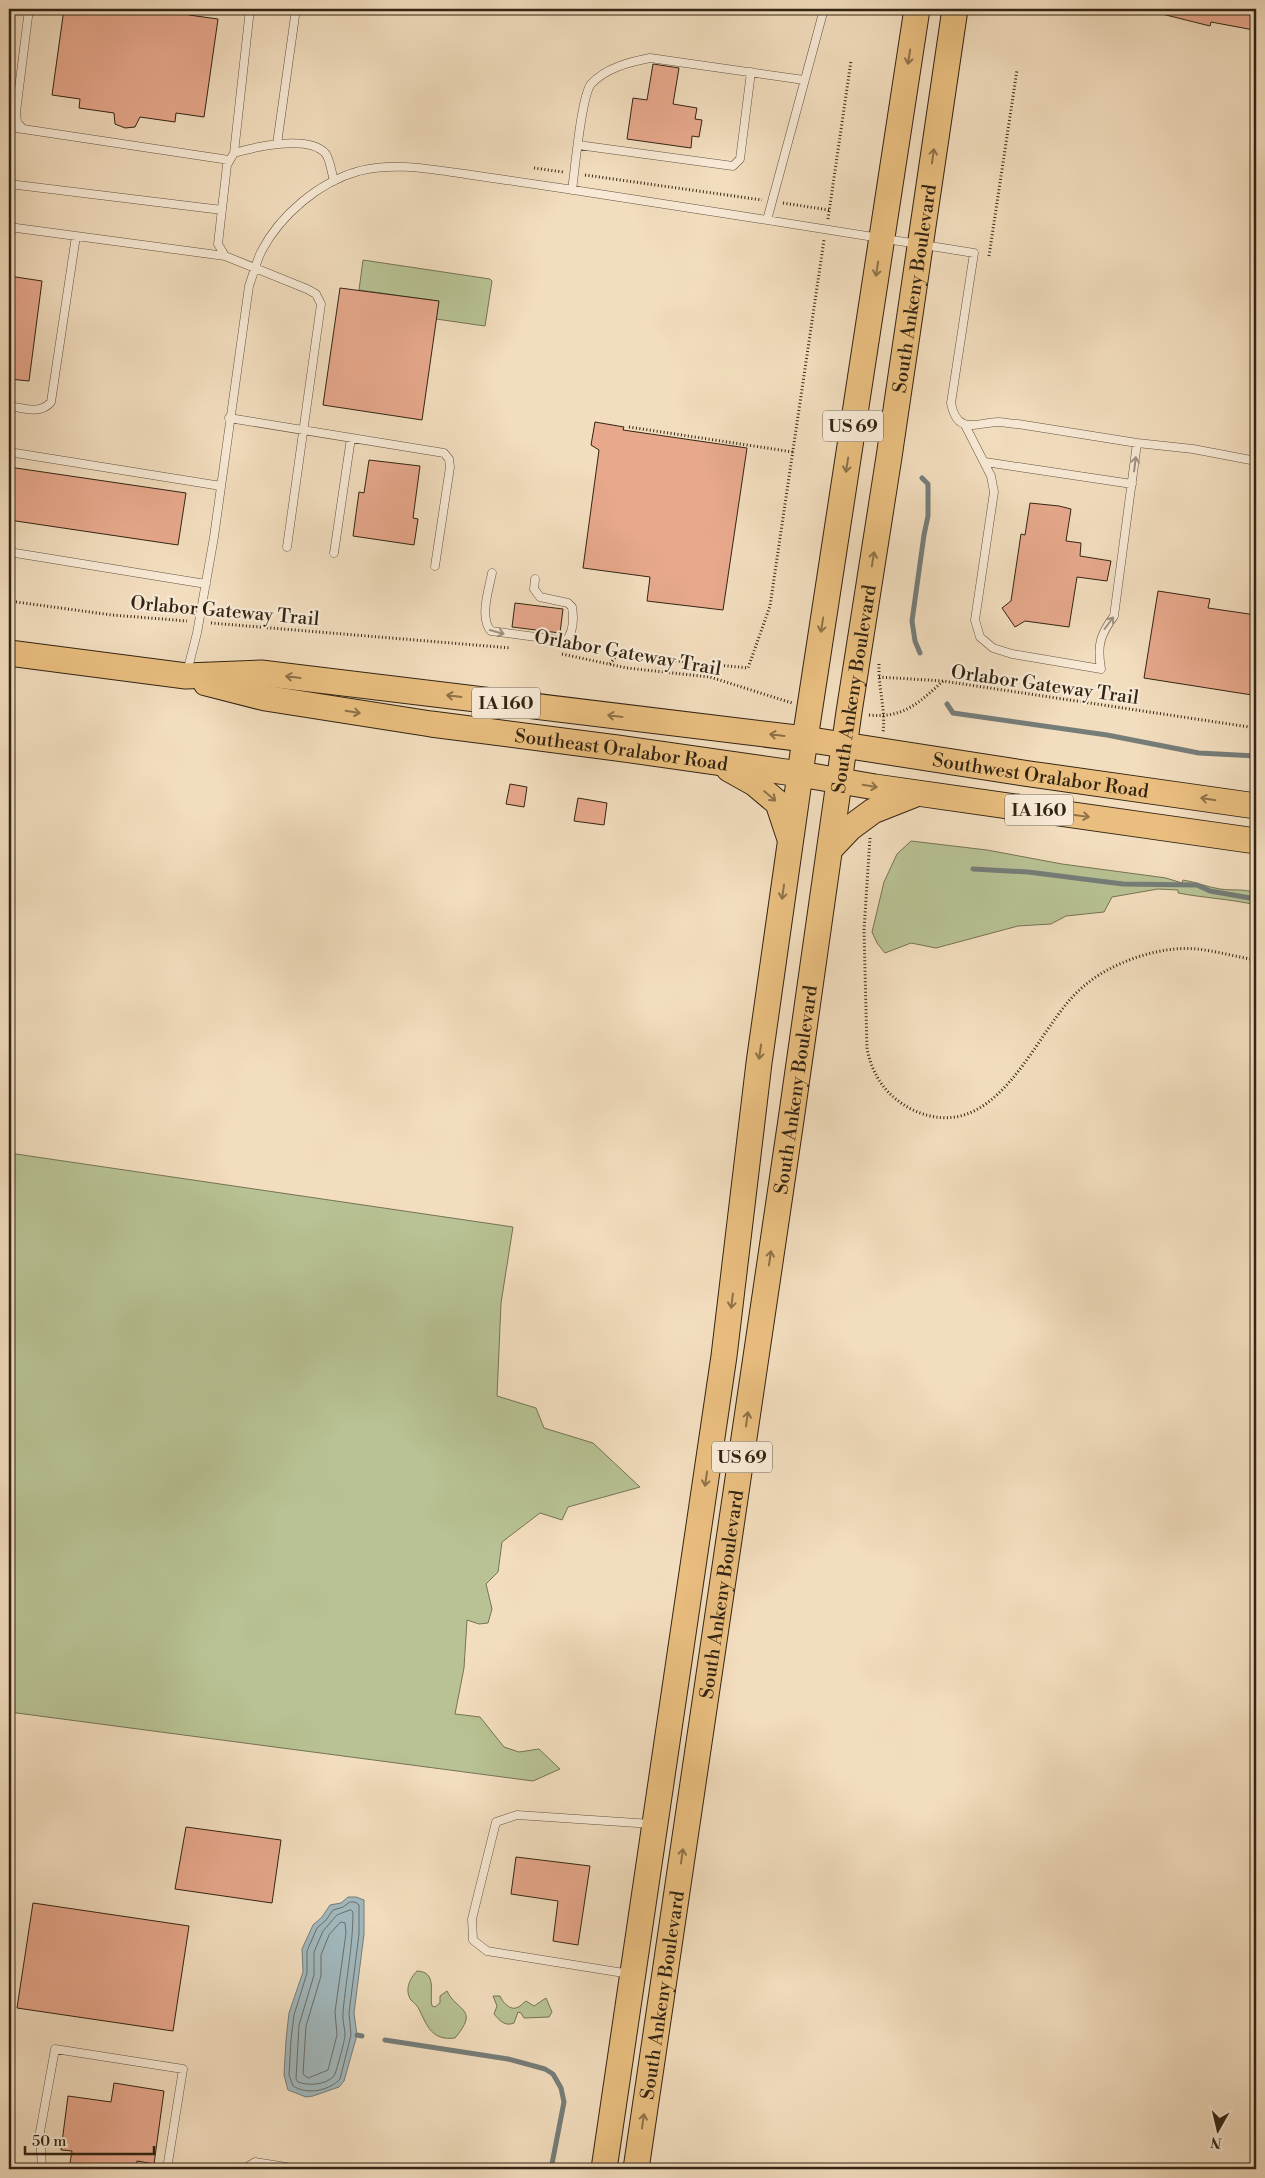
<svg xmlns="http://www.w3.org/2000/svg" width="1265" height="2178" font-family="'Libre Bodoni',serif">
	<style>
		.green { fill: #b8c294; stroke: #757354 }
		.water { fill: #a1b8bd; stroke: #757d79 }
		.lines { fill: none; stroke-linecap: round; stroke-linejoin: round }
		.shore { stroke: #6a6e68; stroke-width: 1 }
		.stream { stroke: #757d79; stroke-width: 5 }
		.building { fill: #e7a88c; stroke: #322413 }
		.service-casing { stroke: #62523e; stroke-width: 9 }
		.primary-casing { stroke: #322413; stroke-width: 27 }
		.path { stroke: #322413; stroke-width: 3; stroke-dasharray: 1 2.5; stroke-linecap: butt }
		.service { stroke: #f7e9d5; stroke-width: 8 }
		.primary { stroke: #e9be7f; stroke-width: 25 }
		.oneway { stroke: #8e7149 }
		.oneway2 { stroke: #9e907e }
		.labels { text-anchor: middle; stroke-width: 4.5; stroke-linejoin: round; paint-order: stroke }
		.shield { fill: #f7e9d5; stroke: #6d5f4d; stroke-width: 1 }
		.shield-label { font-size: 18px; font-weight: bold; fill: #322413 }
		.street-label { font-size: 19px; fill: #322413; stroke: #f7e9d5 }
	</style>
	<rect width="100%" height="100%" fill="#f2ddbe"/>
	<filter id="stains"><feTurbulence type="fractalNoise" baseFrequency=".004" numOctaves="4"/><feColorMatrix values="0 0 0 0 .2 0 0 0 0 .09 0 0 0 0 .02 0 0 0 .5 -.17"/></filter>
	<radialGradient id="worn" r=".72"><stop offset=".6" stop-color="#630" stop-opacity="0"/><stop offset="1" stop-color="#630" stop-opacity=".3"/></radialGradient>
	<!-- green -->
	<path class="green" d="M363,260L490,279L492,281L485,326L436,319L438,301L359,290Z
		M911,841L987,850L1062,864L1166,878L1182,883L1183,880C1196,882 1207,887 1220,889C1233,891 1241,888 1256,893V905C1231,899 1204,898 1178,893V890L1158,889L1112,897L1104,912L1066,916L1051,924L1018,926L936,948L911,943L885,953L877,943L872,932L884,882L897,854Z
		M9,1153L513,1227L501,1303L497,1396L536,1408L544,1428L593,1443L640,1487L568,1507L562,1520L540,1513L502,1542L498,1572L486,1584L492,1609L488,1623L479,1624L467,1620L464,1668L455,1714L480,1717L504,1747L519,1752L539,1749L560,1769L533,1781L9,1712Z
		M417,1971C438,1972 429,1993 432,2006L435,2007L440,2003V1996L447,1991C457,2012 480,2008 455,2038C432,2041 427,2026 419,2009C417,2005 414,2003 411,2000C404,1990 410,1978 417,1971Z
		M493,1996H500C502,2001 509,2010 516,2008C520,2007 523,2003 526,2001L534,2006L546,1998L552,2012L549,2017L524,2018L521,2013L518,2012L514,2023C505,2027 499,2020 494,2014L497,2006Z"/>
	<!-- water -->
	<path class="water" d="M348,1897H356L364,1900V1934L354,2013L357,2035L344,2081L339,2087L313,2096L306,2097L288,2090L284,2075L286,2040L289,2013L303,1972L302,1949L313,1925L322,1917L330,1905L341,1903Z"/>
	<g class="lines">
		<!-- shore -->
		<path class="shore" d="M350,1902H355L359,1905V1934L349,2013L351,2035L340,2079C329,2091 307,2095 293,2086L289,2075L291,2040L294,2015L307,1973V1951L317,1928L326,1920L333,1910L343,1907Z
			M351,1910L353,1912C353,1946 346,1979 343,2012C342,2020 345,2028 345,2035C345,2040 336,2073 334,2076C326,2085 308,2086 298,2082L296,2079L299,2025L314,1975V1952L323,1931L337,1915Z
			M341,1922L345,1923L346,1933L335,2012L337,2035L328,2070L308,2078L303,2074L306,2026L321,1976V1955L329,1935Z"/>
		<!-- stream -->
		<path class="stream" d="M920,653L915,641L912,621L924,535L928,516V484L922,478
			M947,704L953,713L1107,735L1199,753L1256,756
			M973,869L1028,872L1123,884L1197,885L1210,891L1256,899
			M357,2035L362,2036
			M385,2040L508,2059L545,2069L553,2074L561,2088L564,2102L551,2169"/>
	</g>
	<!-- building -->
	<path class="building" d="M64,9H190L189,15L218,19L204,117L176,113L175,122L140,117L135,127L125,128L115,124L114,113L79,108L80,99L52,95Z
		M1162,9H1256V15L1254,30L1211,22L1210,26L1162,14Z
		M653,64L679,68L673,104L697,108L695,119L702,120L699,137L692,136L691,148L627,139L633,98L647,100Z
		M9,276L42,281L29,381L9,379Z
		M340,288L439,301L422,420L323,405Z
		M595,422L624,427L623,430L747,448L723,610L647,601L650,577L583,568L599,450L591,445Z
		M369,460L420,466L413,518L418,519L414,545L353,536L359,492L364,493Z
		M9,467L186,493L178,545L9,520Z
		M1030,503L1059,506L1071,509L1066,541L1081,543L1080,556L1111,561L1107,581L1077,577L1069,627L1025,621L1015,627L1002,608L1011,601L1021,534L1025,535Z
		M1158,591L1210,599L1208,608L1256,615V665L1252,695L1144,678Z
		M515,603L563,609L560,633L512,627Z
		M510,784L527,787L524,807L506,804Z
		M578,798L607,803L604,825L574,821Z
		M186,1827L281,1840L272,1903L175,1889Z
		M516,1857L590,1866L578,1945L553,1941L558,1901L511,1894Z
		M33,1903L189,1926L173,2031L17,2008Z
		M114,2083L164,2091L154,2164L137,2161L136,2169H69L72,2151L61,2150L68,2096L111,2102Z"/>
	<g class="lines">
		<!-- service casing -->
		<g class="service-casing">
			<path id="service" d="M29,9L16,112L17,122L23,129L229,160
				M9,127L23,129
				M277,144L296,9
				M578,145L733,166L740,159L751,72
				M234,153L250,9
				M9,184L222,210
				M572,190C575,170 581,97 591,84C606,68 629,62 650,58L804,80
				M767,220L824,9
				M9,227L225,256
				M9,406C24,408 40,415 51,402L76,236
				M229,418L444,453L449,459L450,467L435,566
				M965,425L991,476L994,492L975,620L980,637L993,648L1012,654L1101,669C1097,645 1100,635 1114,616L1137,443
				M9,452L221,486
				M985,462L1132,484
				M287,547L321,304L316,294L307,289L225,256L218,244L227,165L234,153C255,147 309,134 326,154C330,160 332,174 334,181
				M9,552L206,584
				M334,553L351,438
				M492,573C489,589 479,618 491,631L566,641C574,631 574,619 572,607L568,603L540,597L534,589L535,579
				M187,672L197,633L214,537L249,286C253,275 256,263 261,252C280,215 319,182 359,171C395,162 429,169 465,174C499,179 533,184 567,189C703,210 838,231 974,253L951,403C957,435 976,423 998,422C1004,422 1011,424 1018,424L1137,443L1193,449L1256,461
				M630,1974L487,1951L473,1940L472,1919L496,1822L517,1815L652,1824
				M42,2169L40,2132L55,2049L183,2069L167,2169
				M244,2169L255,2162L298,2169"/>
		</g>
		<!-- primary casing -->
		<g class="primary-casing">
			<g id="primary">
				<path id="s1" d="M9,653L186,676L261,673L805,739L1030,774L1256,806"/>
				<path id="s2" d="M206,683L265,698L431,724L617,748L800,774L875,787L1256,841"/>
				<path d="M729,769L754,783L778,803L789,836"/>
				<path d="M831,848L850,828L873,811L916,794"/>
				<path d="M604,2169L724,1356L759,1063L805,739L917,9"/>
				<path id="s3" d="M636,2169L791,1120L849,712L889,457L955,9"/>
			</g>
		</g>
		<!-- path -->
		<path class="path" d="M534,168L563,172
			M585,175L762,200
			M783,203L829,210
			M828,219L851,61
			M989,256L1017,70
			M629,427L793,452
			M9,601L112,615L187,621
			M211,623L511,648
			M562,654L627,668L710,677L792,703
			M610,664L617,655L748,668L770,606L824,240
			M879,664C878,688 886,710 883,733
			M879,677L943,681L1256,728
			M869,715C903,719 920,702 943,681
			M870,838L864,930L867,1049C873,1077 887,1097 913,1110C991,1146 1029,1048 1068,1002C1078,990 1089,981 1102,973C1130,957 1165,946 1197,949C1216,951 1237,957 1256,960"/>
		<!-- service -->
		<use href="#service" class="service"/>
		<!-- primary -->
		<use href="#primary" class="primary"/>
	</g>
	<!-- one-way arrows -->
	<defs><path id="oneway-shaft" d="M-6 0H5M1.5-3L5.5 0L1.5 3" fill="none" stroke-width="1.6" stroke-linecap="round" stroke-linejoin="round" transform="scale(1.25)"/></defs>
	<g class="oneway">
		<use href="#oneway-shaft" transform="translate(909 57) rotate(99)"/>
		<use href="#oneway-shaft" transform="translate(933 156) rotate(-82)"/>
		<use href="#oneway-shaft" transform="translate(877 269) rotate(99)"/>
		<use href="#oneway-shaft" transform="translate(847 465) rotate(99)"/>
		<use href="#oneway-shaft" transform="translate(873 559) rotate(-81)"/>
		<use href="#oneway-shaft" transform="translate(822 625) rotate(99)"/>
		<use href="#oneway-shaft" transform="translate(293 677) rotate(-173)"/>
		<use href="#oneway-shaft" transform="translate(454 696) rotate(-173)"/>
		<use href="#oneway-shaft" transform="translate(353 712) rotate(9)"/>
		<use href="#oneway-shaft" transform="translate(615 716) rotate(-173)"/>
		<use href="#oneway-shaft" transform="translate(777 735) rotate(-173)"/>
		<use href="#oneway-shaft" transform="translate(870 786) rotate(9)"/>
		<use href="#oneway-shaft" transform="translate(770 796) rotate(40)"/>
		<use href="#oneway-shaft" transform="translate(1208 799) rotate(-171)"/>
		<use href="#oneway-shaft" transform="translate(1082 816) rotate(8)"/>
		<use href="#oneway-shaft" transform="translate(783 892) rotate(98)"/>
		<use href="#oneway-shaft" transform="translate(760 1052) rotate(98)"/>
		<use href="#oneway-shaft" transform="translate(770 1258) rotate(-82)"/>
		<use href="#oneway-shaft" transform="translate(732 1301) rotate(97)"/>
		<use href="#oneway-shaft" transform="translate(747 1419) rotate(-82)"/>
		<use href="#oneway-shaft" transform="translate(706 1479) rotate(98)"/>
		<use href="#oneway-shaft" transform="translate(682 1856) rotate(-82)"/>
		<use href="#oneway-shaft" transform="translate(643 2121) rotate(-82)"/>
	</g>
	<g class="oneway2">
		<use href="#oneway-shaft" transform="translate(1135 464) rotate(-83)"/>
		<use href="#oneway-shaft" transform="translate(1109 623) rotate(-53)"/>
		<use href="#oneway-shaft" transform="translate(497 632) rotate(16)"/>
	</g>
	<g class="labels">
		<!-- shield labels -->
		<g class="shield">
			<rect x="823" y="410.5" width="60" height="31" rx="4"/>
			<rect x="472" y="687.5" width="68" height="31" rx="4"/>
			<rect x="1005" y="794.5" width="68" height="31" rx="4"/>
			<rect x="712" y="1441.5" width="60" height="31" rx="4"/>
		</g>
		<g class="shield-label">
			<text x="853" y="432">US 69</text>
			<text x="506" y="709">IA 160</text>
			<text x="1039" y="816">IA 160</text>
			<text x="742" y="1463">US 69</text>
		</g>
		<!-- street labels -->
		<g class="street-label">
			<text dy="7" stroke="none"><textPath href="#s3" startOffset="1901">South Ankeny Boulevard</textPath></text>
			<text transform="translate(225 610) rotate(5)" y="7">Orlabor Gateway Trail</text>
			<text transform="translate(628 652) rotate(10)" y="7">Orlabor Gateway Trail</text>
			<text transform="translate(1045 684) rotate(8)" y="7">Orlabor Gateway Trail</text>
			<text dy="7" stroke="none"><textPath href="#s3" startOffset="1496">South Ankeny Boulevard</textPath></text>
			<text dy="7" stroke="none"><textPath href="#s2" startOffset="421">Southeast Oralabor Road</textPath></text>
			<text dy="7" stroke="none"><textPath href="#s1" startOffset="1040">Southwest Oralabor Road</textPath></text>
			<text dy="7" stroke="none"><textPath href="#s3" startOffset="1091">South Ankeny Boulevard</textPath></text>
			<text dy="7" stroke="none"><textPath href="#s3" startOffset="581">South Ankeny Boulevard</textPath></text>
			<text dy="7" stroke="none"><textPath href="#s3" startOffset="176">South Ankeny Boulevard</textPath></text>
		</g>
	</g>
	<!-- margin -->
	<rect width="1265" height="2178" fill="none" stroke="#f2ddbe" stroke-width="30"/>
	<rect x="10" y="10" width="1245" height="2158" fill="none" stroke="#322413" stroke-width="2.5"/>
	<rect x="15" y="15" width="1235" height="2148" fill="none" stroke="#322413"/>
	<!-- north arrow -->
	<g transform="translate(1218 2130) rotate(188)" stroke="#f7e9d5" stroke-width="4" paint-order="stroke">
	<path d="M0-4L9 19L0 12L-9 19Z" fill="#322413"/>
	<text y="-8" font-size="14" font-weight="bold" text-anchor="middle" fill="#322413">N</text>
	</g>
	<!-- scale -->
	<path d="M25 2146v8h129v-8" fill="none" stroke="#322413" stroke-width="2.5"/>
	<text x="32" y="2146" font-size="15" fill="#322413" stroke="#f7e9d5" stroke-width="4" paint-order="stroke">50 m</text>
	<rect width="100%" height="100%" filter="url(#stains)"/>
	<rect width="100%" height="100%" fill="url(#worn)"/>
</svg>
